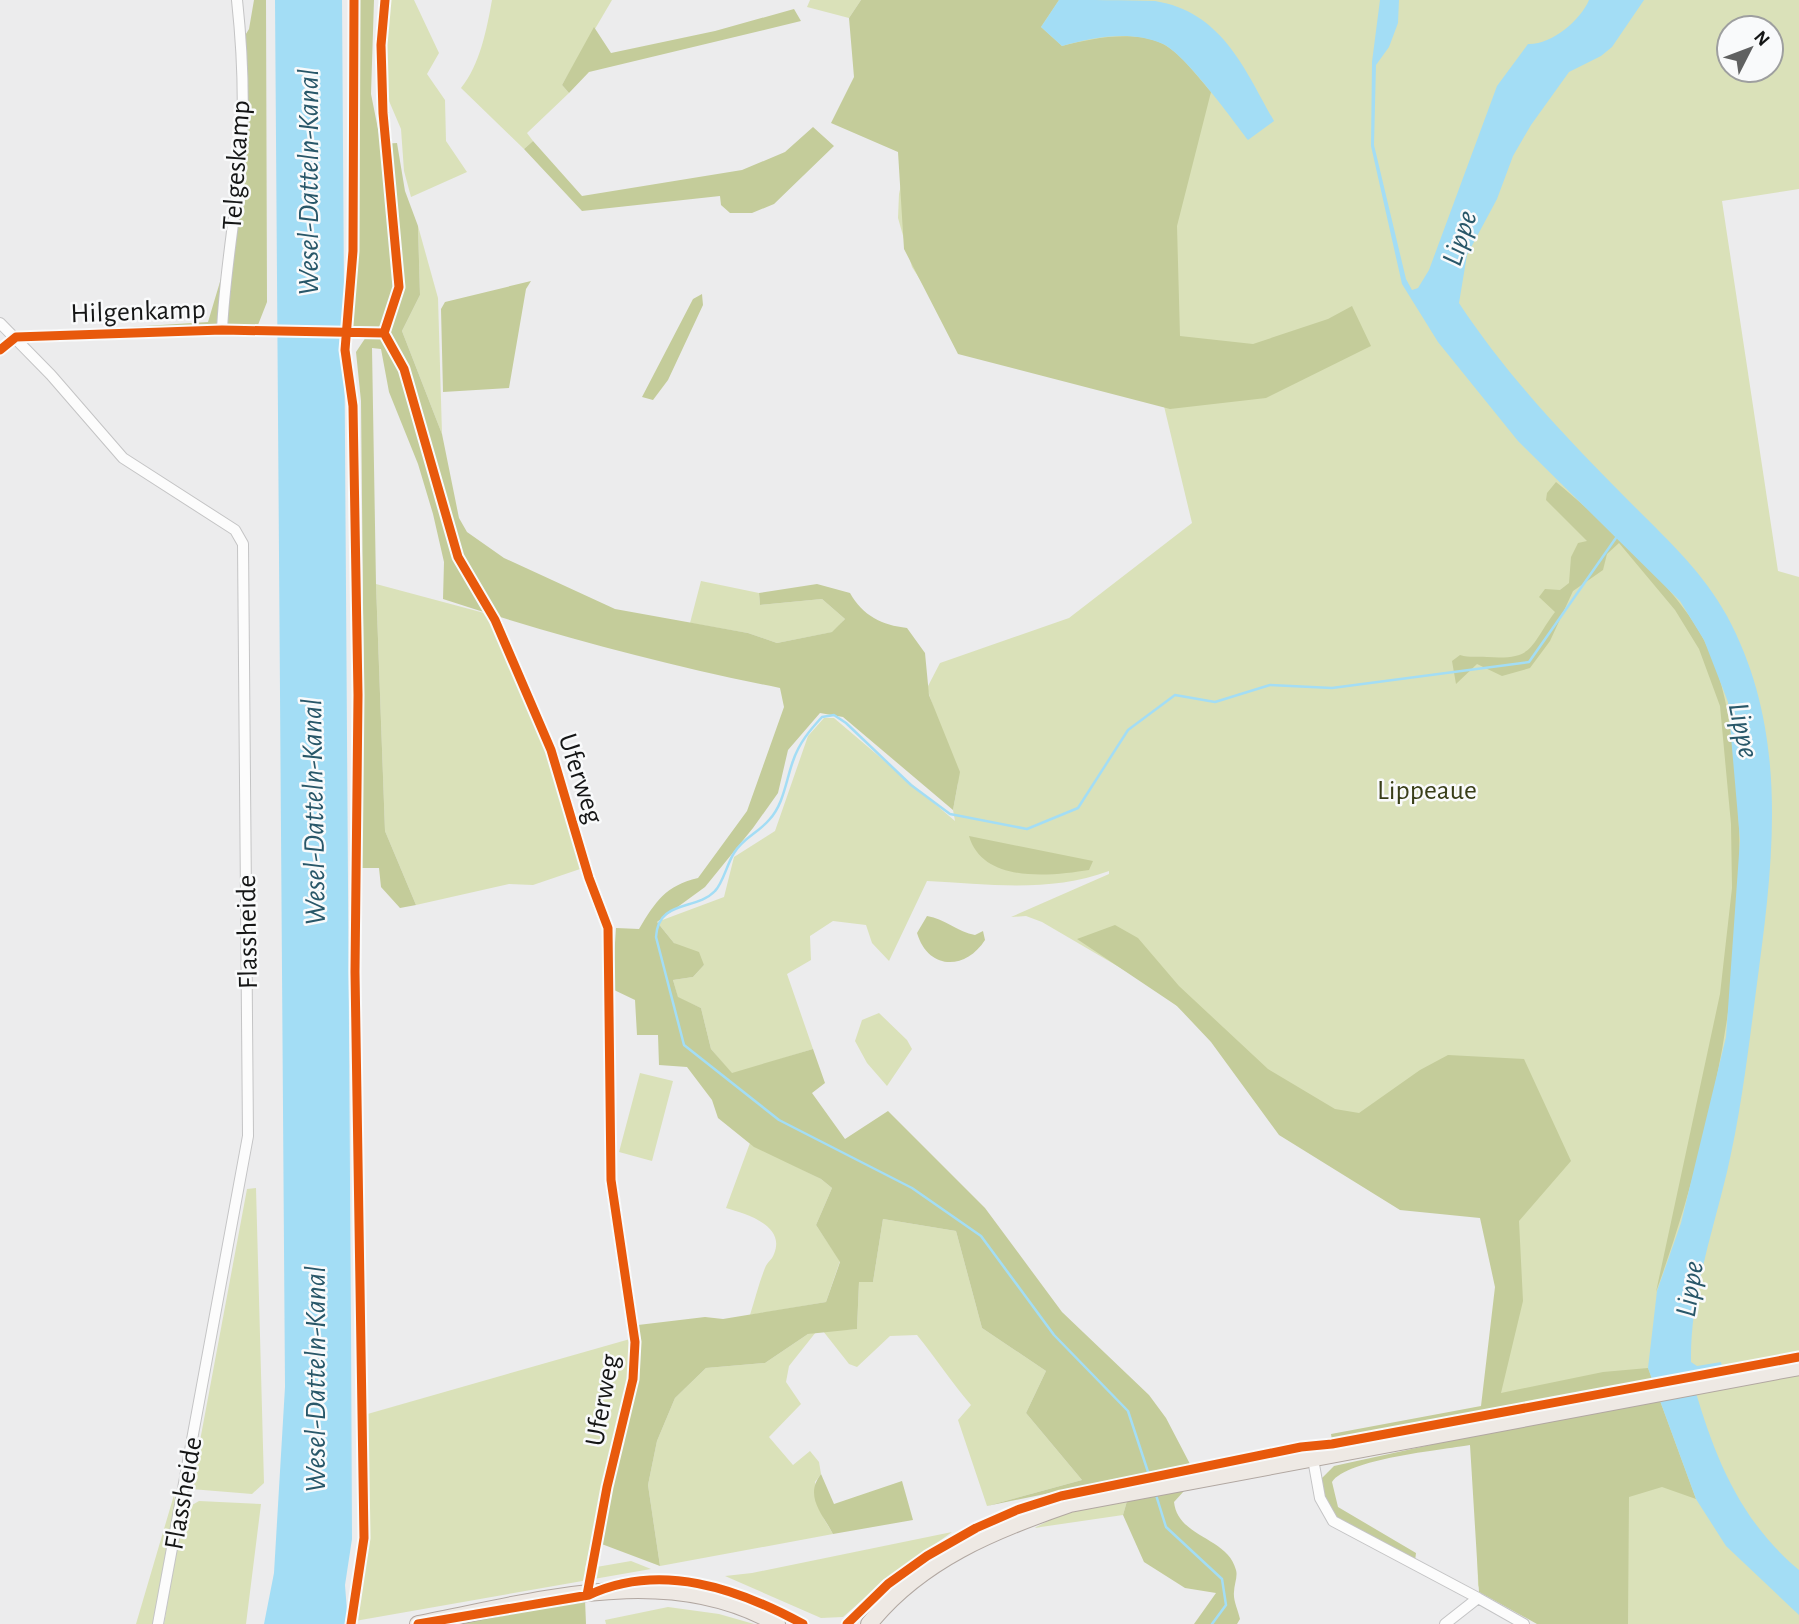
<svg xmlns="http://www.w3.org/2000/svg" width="1799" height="1624" font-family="'Alegreya Sans',sans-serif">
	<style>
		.green { fill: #dae1b9; fill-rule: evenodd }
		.forest { fill: #c4cc9a }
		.water { fill: #a3ddf5 }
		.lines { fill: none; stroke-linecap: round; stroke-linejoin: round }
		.stream { stroke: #a3ddf5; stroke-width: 2.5 }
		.street-casing { stroke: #c4c4c5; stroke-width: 12 }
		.primary-casing { stroke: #b1a7a1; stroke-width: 18 }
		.street { stroke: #fcfcfc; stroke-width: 10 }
		.primary { stroke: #eee9e4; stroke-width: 16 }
		.cycleway-casing { stroke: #f9fafb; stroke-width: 13 }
		.cycleway { stroke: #e8590c; stroke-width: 9 }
		.labels { text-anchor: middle; stroke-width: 5; stroke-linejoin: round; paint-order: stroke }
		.street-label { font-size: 28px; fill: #151616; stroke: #f9fafb }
		.park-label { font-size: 28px; fill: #393e18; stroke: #f9fafb }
		.water-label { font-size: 30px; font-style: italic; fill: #285769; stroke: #f9fafb }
	</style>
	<rect width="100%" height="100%" fill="#ececed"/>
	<!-- green -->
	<path class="green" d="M389,0H414L439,53L427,74L445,100L446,141L467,172L411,197L404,171L401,129L386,94L383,46Z
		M492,0H612L562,85L569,93L527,133L533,141L524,149L461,88C480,65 487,28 492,0Z
		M810,0H861L849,18L807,7Z
		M994,0H1799V189L1722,201L1778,571L1799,577V1624H1539L1481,1592L1478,1585L1475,1441L1498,1395L1494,1217L1212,1037L1160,991L1042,922L1026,916L1011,917L1109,874V871C1050,893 988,884 927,881L889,961L872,943L866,925L833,921L810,936L811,960L787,974L813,1049L732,1074L711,1049L701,1008L678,998L673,980L693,977L704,965L674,943L657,922L724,897L734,857L775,831L808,736L824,718H834L955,821L953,810L958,783L927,688L940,663L1069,618L1192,523L1163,402L964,349L912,267L898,218L899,194L908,153ZM1729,28H1771V70H1729Z
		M418,226L438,298L442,434L402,331L420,295Z
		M701,581L759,593L760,605L822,599L845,619L833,632L777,643L748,633L690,623Z
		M376,584L488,614L557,773L583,868L533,885L509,884L416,905L385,831Z
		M879,1013L907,1040L912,1049L887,1086L867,1063L855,1041L862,1020Z
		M640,1073L673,1081L652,1161L619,1152Z
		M750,1143L821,1179L832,1188L816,1225L840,1261L826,1302L750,1315C755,1299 759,1283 765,1268C767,1262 772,1260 774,1254C786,1225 746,1214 726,1208Z
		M256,1188L264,1483L252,1494L191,1489L247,1189Z
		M883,1219L956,1231L982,1328L1046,1371L1026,1413L1082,1480L987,1506L958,1420L971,1405C951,1382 936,1358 917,1335L890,1336L857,1367L849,1364L823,1331L857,1329L859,1282H873Z
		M816,1332L789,1366L786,1382L801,1404L769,1437L793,1465L810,1451L819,1462L821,1474L815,1482L824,1519L833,1534L660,1566L648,1485L657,1441L675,1398L706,1368L765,1363L808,1334Z
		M630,1339L628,1377L585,1569L631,1561L651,1569L355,1621L368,1533L364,1415Z
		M174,1495L176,1506L154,1624H136Z
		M199,1501L261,1504L246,1624H164L182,1515L187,1508Z
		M1127,1501L1123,1515L1034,1528L1066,1512Z
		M952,1532L885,1580L843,1617L821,1618L725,1576L752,1573Z
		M668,1607L719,1614L754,1624H606L605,1620Z"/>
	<!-- forest -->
	<path class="forest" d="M254,0H266L267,302L256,330L83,332L82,330L208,322L225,265L233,156L242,139L241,42L249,29Z
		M357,0H374L371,94L381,144L397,143L405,191L418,226L420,295L402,331L442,434L459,518L467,532L504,558L615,609L748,633L777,643L832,632L845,619L822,599L760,605L759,593L817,584L850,593C863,616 882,625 907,628L925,653L929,695L960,772L953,810L843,717L820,713L788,750L778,793L753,828L705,887L657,922L674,943L699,952L704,965L693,977L673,980L678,997L701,1008L711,1049L732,1073L813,1049L825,1083L812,1093L845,1139L888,1111L985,1208L1062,1312L1149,1395L1166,1418L1190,1464L987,1506L1082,1480L1026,1413L1046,1371L982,1328L956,1231L883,1219L873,1282H859L857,1329L808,1334L765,1363L706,1368L675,1398L657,1441L648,1485L660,1566L599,1543L638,1377V1325L705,1317L723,1319L826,1302L840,1262L816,1225L832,1188L821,1179L754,1147L718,1118L712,1100L687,1067L659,1065L658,1035H637L635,1000L612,989L616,928L639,929C656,901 665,886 698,878L747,811L784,707L780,688C665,665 554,635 443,599L444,562L433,514L418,464L389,392L381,349L372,348L376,584L385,831L416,905L400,908L381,887L379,868H360L364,702L361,401L356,352L366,337L382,338L389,349L390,331L349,329L357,235Z
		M861,0H1059L1041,27L1062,46C1091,38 1138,29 1165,45C1182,55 1198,77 1211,92L1177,226L1180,336L1253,344L1328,319L1352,306L1371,346L1266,398L1170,409L958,354L904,249L898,152L831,123L854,77L849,18Z
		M794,9L801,21L589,72L569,93L562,85L594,27L611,53L715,31Z
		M813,127L834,146L774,204L752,213H730L721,205L720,196L582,211L524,149L533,141L582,196L742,170L785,152Z
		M531,281L526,289L509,388L443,392L441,309L445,302Z
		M702,294L703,305L668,380L653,400L642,397L693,299Z
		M1556,482C1602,520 1677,587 1704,640C1725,681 1730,722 1735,767C1753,944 1716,1126 1656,1292L1720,994L1732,888L1731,824L1720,706L1699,649L1675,610L1619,543L1607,554L1603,570L1573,591L1550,641L1530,668L1502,676L1477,664L1456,684L1452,661L1460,655C1470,658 1477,656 1487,657C1535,660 1529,647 1555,612L1539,597L1545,589L1560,590L1569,583L1571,557L1578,543L1587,541L1546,500L1547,493Z
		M969,836L1093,861L1089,870C1051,876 983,884 969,836Z
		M927,916C945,919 958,932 975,935L983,931L985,940C965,971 928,970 917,933Z
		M1115,925L1138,938L1179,986L1268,1069L1335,1109L1359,1113L1420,1070L1448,1055L1524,1059L1571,1161L1519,1221L1523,1301L1501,1393L1603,1372L1648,1368L1696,1499L1662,1487L1629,1497L1628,1624H1537L1479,1592L1470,1445C1441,1450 1347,1459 1332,1482L1338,1507L1416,1553L1415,1561L1337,1519L1325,1499L1321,1479L1334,1466L1471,1436L1478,1415L1332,1441L1331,1434L1481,1406L1495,1287L1480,1218L1400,1210L1279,1135L1211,1042L1177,1006L1077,939Z
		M821,1474L834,1504L902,1481L913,1520L833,1534C822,1513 804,1496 821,1474Z
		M1184,1491L1174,1502C1178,1538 1228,1537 1236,1570C1238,1576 1234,1585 1234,1592C1233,1600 1238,1610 1240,1619L1237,1624H1194L1216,1593L1185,1588L1144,1562L1123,1515L1127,1501Z
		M585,1599L586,1624H453Z"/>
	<!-- water -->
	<path class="water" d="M275,0H342L351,1326L352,1539L345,1585L348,1624H264L274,1573L285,1387Z
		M1059,0C1089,0 1125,0 1155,1C1222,12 1244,68 1274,121L1248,140C1232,119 1185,54 1163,44C1131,30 1094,37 1062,46L1041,27Z
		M1380,0H1399L1398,23L1389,47L1376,65L1374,145L1406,279L1412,290L1418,288L1429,270L1497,86L1528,44C1551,45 1580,21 1589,0H1644L1612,47L1601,56L1569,72L1531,125L1513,156L1497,199L1467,255L1459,303C1505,373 1561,432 1619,491C1657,530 1701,568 1727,616C1791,735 1773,864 1756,991C1748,1052 1741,1112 1727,1172C1712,1235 1690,1296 1691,1362L1697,1366L1721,1362L1723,1372L1692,1379C1713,1453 1738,1519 1799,1570V1615L1726,1546L1696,1499L1648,1368L1657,1291L1681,1223L1726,1037L1740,840L1728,702L1704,640L1680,601L1518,441L1438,342L1402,284L1371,146L1372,62Z"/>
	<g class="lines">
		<!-- stream -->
		<path class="stream" d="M1150,1478L1128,1411L1054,1335L981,1236L912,1188L779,1120L684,1045L656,937C658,899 696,911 715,891C723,883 727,864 734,853C743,838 758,833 769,820C784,804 786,780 793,761C799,743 810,730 822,717L834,715L846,723L911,785L950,814L1027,829L1078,808L1128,730L1175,695L1215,702L1270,685L1332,688L1529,662L1618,535
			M1156,1495L1166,1527L1222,1579L1226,1605L1212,1624"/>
		<!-- street casing -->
		<g class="street-casing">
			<path id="street" d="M385,0L381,45L383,113L399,287L384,333L404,369L458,557L495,620L551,750L589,878L608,928L611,1180L635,1342L633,1379L607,1487L587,1595
				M0,323L51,375L123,458L235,530L243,544L248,1136L158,1624
				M222,330C225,266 238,203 242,139C244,93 242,46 237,0
				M16,337L222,330L384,333
				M0,350L16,337
				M1313,1459L1320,1498L1333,1521L1478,1598L1445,1624
				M1478,1598L1524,1624"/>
		</g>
		<!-- primary casing -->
		<g class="primary-casing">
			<path id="primary" d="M418,1624C535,1602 667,1560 777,1624
				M869,1624C920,1560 994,1530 1070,1504L1799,1367"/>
		</g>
		<!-- street -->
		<use href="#street" class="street"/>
		<!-- primary -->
		<use href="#primary" class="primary"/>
		<!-- cycleway casing -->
		<g class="cycleway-casing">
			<path id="cycleway" d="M385,0L381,45L383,113L399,287L384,333L404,369L458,557L495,620L551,750L589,878L608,928L611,1180L635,1342L633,1379L607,1487L587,1595
				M0,350L16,337L222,330L384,333
				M351,1624L364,1538L355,972L358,695L353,406L345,350L353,251L354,0
				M418,1624L589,1595C660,1562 737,1588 803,1624
				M847,1624L888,1584L927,1556L976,1528L1017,1510L1061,1496L1301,1447L1332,1444L1799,1357"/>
		</g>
		<!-- cycleway -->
		<use href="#cycleway" class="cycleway"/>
	</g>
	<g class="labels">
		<!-- street labels -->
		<g class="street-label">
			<text transform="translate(235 165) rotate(-86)" y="10">Telgeskamp</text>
			<text transform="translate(138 310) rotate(-2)" y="10">Hilgenkamp</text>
			<text transform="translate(582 778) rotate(72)" y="10">Uferweg</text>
			<text transform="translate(246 932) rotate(-91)" y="10">Flassheide</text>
			<text transform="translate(601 1400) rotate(-80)" y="10">Uferweg</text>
			<text transform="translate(182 1493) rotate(-80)" y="10">Flassheide</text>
		</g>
		<!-- park labels -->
		<g class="park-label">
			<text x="1427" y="799">Lippeaue</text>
		</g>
		<!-- water labels -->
		<g class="water-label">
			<text transform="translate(308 182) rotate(-90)" y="10">Wesel-Datteln-Kanal</text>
			<text transform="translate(1459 238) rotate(-72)" y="10">Lippe</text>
			<text transform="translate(1744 730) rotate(78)" y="10">Lippe</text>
			<text transform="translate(313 812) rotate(-91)" y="10">Wesel-Datteln-Kanal</text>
			<text transform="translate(1689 1289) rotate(-81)" y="10">Lippe</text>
			<text transform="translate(315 1379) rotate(-90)" y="10">Wesel-Datteln-Kanal</text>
		</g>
	</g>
	<!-- north arrow -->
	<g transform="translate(1750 49) rotate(48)"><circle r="33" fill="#f9fafb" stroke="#9e9f9f" stroke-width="2"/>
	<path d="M0-5L12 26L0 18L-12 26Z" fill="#606161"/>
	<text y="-10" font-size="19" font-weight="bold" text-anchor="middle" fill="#151616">N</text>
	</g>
</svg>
